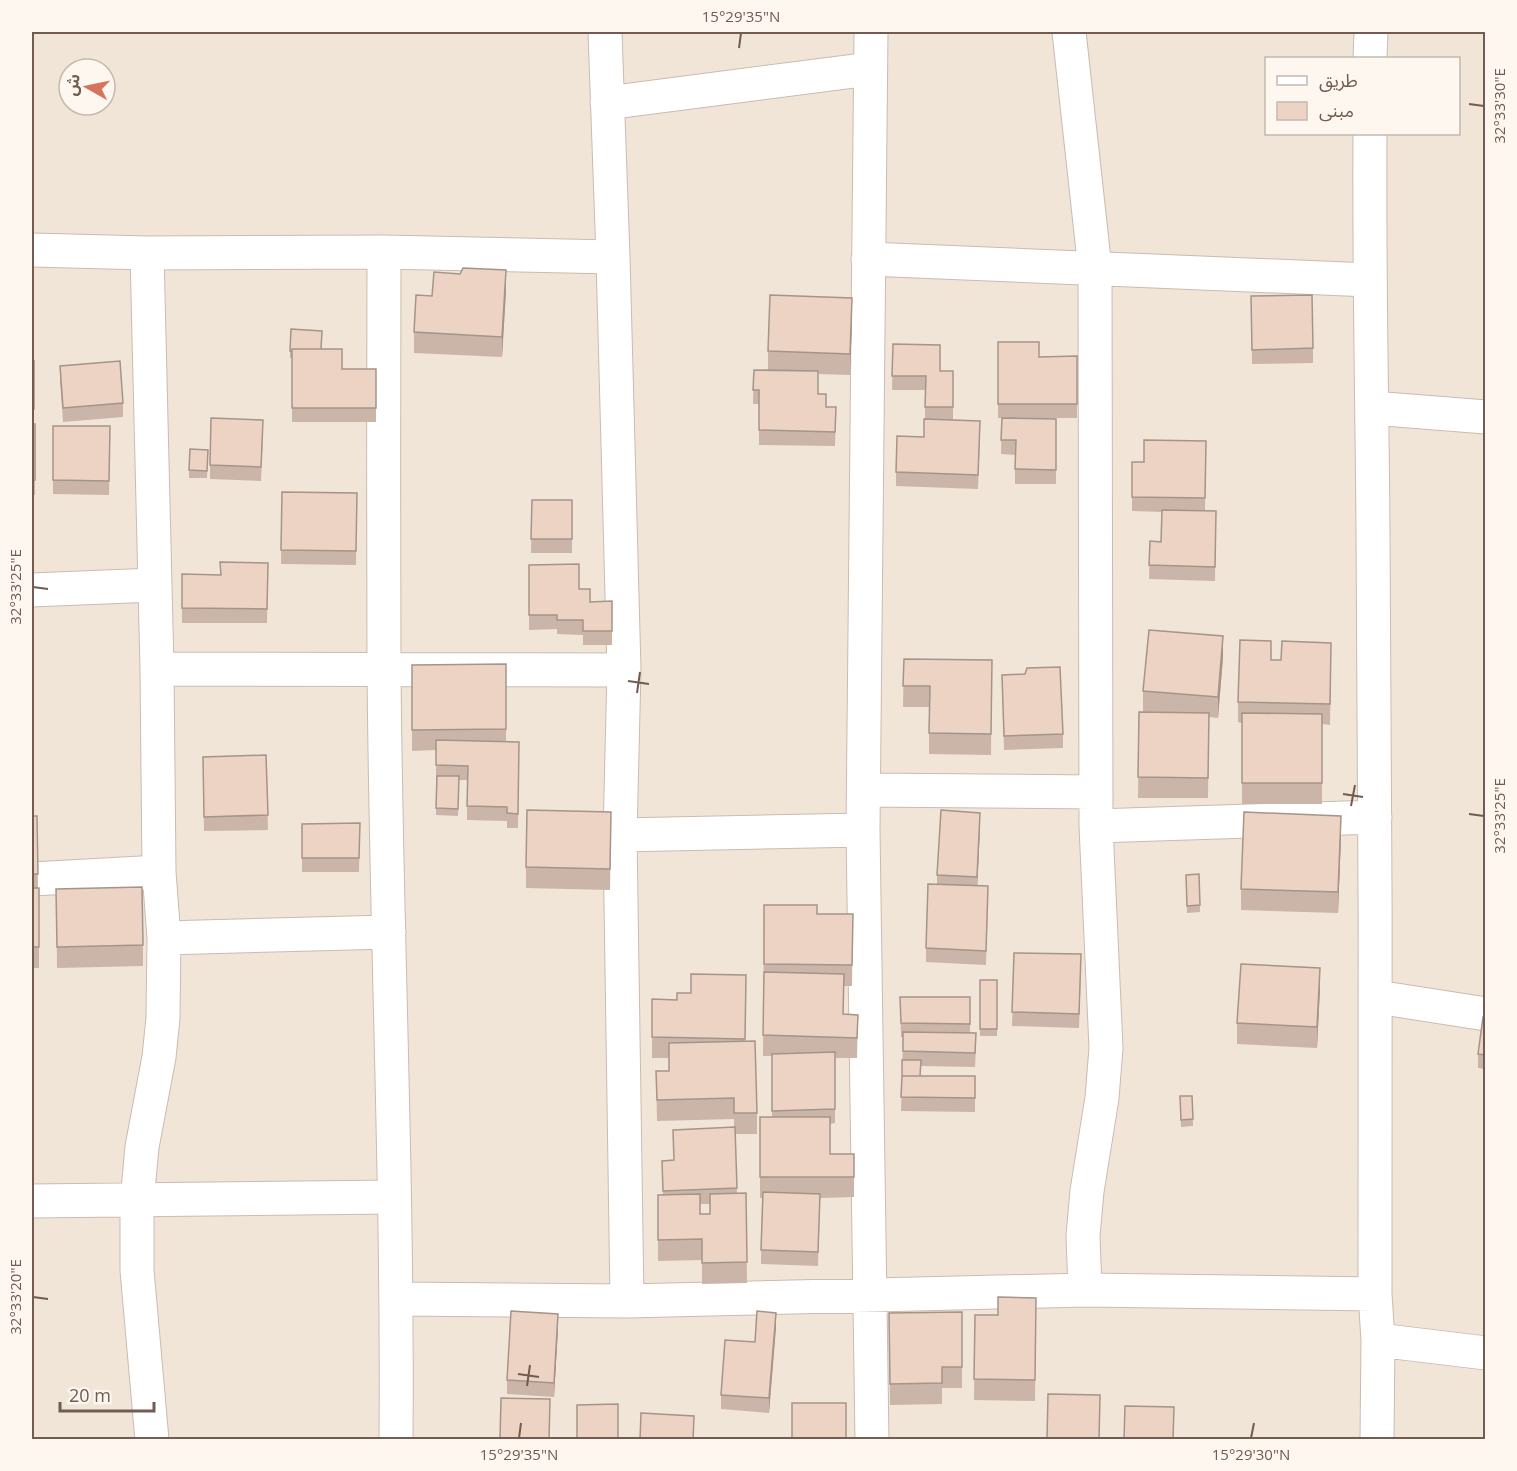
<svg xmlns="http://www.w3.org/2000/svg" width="1517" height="1471" font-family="'Open Sans','Noto Sans Arabic',sans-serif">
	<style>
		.residential { fill: #f1e5d8; fill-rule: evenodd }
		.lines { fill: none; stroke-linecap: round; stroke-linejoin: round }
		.minor-casing { stroke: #cbbbb0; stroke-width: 35 }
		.minor { stroke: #fff; stroke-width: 33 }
		.wall { fill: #cbb5a9; fill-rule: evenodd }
		.shaded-wall { fill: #a59489 }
		.building { fill: #ecd3c4; stroke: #a59489; stroke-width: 1.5 }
		.ticks { fill: none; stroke: #725b50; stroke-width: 2 }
		.neatline { fill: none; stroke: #725b50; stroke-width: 2 }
		.ticks-label { font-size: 15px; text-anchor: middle; fill: #725b50 }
	</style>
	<rect width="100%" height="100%" fill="#faf3e9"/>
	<!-- residential -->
	<path class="residential" d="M32,32H1485V1439H32ZM1266,58H1458V134H1266ZM69,69H105V105H69Z"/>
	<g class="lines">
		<!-- minor casing -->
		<g class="minor-casing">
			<path id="minor" d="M605,32L613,257L624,670L620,835L627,1301
				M871,32L863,830L872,1440
				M1069,32L1095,269L1096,826L1106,1048L1102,1098L1087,1191L1083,1236L1085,1290
				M1370,58L1371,32
				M607,103L870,69
				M1370,134C1369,266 1372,398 1373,530C1375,785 1376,1039 1375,1294L1378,1340L1377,1440
				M32,250L147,253L384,252L613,257
				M384,252C384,391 383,531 384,670C386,926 398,1183 396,1440
				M147,253L157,669L159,872L164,938L163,1018L159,1057L142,1147L137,1201V1270L152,1440
				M868,259L1369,280
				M1372,408L1486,417
				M32,590L154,585
				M157,669L624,670
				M864,790L1096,792
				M1096,826L1375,817
				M620,835L863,830
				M32,879L159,872
				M164,938L389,932
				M1377,997L1486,1014
				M32,1201L393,1197
				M397,1299L627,1301L1085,1290L1375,1294
				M1378,1340L1486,1353"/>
		</g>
		<!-- minor -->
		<use href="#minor" class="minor"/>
	</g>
	<!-- wall -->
	<path class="wall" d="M460,274L506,291L502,357L414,353V332L432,296Z
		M1251,296L1313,348V363L1252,364Z
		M852,319L850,375L818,374V394L826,407H836L835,446L759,445V404H753L754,370H768V351Z
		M998,342L1039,357L1077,356V418H1013L1056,419V484H1015V455L1001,454L1002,418H998Z
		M893,344L940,371H953V420L980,436L978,489L896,486V472L924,437L925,419V390H892Z
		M321,349L342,369H376V422H292V358H290V351Z
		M32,361H34V423H32Z
		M60,366L123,403V417L63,422L60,380Z
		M32,424H35V495H32Z
		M53,426H110L109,495L53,494Z
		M263,435L261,481L210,479V465Z
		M1206,441L1205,511H1216L1215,581L1149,579L1150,541L1161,542L1162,512L1132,511V462H1144Z
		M208,450L207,478H189V470Z
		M282,492L357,493L356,565L281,564Z
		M532,500H572V553H531Z
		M1485,541V565H1484Z
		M268,563L267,623H182V574L221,575Z
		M529,565L579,589L590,602L612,601V645H583V635L557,634V629L529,630Z
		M1223,657L1218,718L1209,717L1208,798H1138L1139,712H1143V691Z
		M904,659L992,660L991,755L929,754V707H903Z
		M1271,660L1331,663L1330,725L1322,724V804H1242V723L1238,722V702Z
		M506,664V742L519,756L518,828H507V821L467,820V780H459L458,816L436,815V750L412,751V665Z
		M1025,674L1063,734V748L1004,750L1002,675Z
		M266,755L268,830L204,831L203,757Z
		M32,816H37L38,888H39V968H32Z
		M360,823L359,872H302V824Z
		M980,827L977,885L988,900L986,965L926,962V948L937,884V875Z
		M611,833L610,890L526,888V867Z
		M1341,836L1338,913L1241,910V889Z
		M1186,875L1200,905V912L1187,913Z
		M56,889L143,945V966L57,968Z
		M764,905L817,914H853L852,986H844L843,1014L858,1015L857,1058H835V1123L830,1124V1154H854V1197L820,1198L818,1266L761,1264L762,1198H760V1117H772V1056H763Z
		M1014,953L1081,969L1079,1028L1012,1026Z
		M746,975L745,1041L757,1113V1134H735L737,1193H746L747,1283L702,1284V1260L658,1261V1195H663L662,1161L674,1160L673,1130L734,1127V1119L657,1121L656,1071H669V1058H652V999L677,1000L691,993ZM700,1204H710V1214H700Z
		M980,980H997V1036H980Z
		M1320,989L1317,1048L1237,1044V1023Z
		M900,997H970V1033L976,1048L975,1067L921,1066L920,1076H975V1112L901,1111L903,1037H901Z
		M1485,1017V1069L1478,1068V1054Z
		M1180,1096H1192L1193,1126L1181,1127Z
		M1036,1298L1035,1401L974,1400L975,1315H998Z
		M962,1312V1388H942V1404L890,1405L889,1313Z
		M776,1327L769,1413L721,1409V1395L755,1342Z
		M558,1328L554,1397L507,1394V1380Z"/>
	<!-- shaded-wall -->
	<path class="shaded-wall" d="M506,270V291L502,357V337Z
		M852,298V319L850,375V354Z
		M1223,636V657L1218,718V697Z
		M980,813V827L977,891V877Z
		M1341,816V836L1338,913V892Z
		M1320,968V989L1317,1048V1027Z
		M776,1313V1327L769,1413V1398Z
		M558,1314V1328L554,1397V1383Z"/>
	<!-- building -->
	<path class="building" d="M463,268L506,270L502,337L414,332L416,295L432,296L434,272L460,274Z
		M770,295L852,298L850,354L768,351Z
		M1312,295L1313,348L1252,350L1251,296Z
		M291,329L322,331L321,349H292V351H290Z
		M998,342H1039V357L1077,356V404H998Z
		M893,344L940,345V371H953V407H925L926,376H892Z
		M292,349H342V369H376V408H292Z
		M32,361H34V409H32Z
		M120,361L123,403L63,408L60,366Z
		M754,370L818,371V394H826V407H836L835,432L759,430V390H753Z
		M211,418L263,420L261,467L210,465Z
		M1002,418L1056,419V470L1015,469L1016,440H1001Z
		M924,419L980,421L978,475L896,472L897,436L924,437Z
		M32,424H35V480H32Z
		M53,426H110L109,481L53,480Z
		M1144,440L1206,441L1205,498L1132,497V462H1144Z
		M190,449L208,450L207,471L189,470Z
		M282,492L357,493L356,551L281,550Z
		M532,500H572V539H531Z
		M1162,510L1216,511L1215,567L1149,565L1150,541L1161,542Z
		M220,562L268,563L267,609L182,608V574L221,575Z
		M579,564V589H590V602L612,601V631H583V620H557V615H529V565Z
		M1149,630L1223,636L1218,697L1143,691Z
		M1240,640L1271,641V660H1281L1282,641L1331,643L1330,704L1238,702Z
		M904,659L992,660L991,734L929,733L930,686H903Z
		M506,664V729L412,730V665Z
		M1060,667L1063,734L1004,736L1002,675L1025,674L1027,668Z
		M1139,712L1209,713L1208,778L1138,777Z
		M1242,713L1322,714V783H1242Z
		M436,740L519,742L518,814L507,813V807L467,806L468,766L436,765Z
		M266,755L268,815L204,817L203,757Z
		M437,776H459L458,809L436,808Z
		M527,810L611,812L610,869L526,867Z
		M941,810L980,813L977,877L937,875Z
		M1244,812L1341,816L1338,892L1241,889Z
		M32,816H37L38,874H32Z
		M360,823L359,858H302V824Z
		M1199,874L1200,905L1187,906L1186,875Z
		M928,884L988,886L986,951L926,948Z
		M142,887L143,945L57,947L56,889Z
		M32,888H39V947H32Z
		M764,905H817V914H853L852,965L764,964Z
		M1014,953L1081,954L1079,1014L1012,1012Z
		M1241,964L1320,968L1317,1027L1237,1023Z
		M764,972L844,974L843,1014L858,1015L857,1038L763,1035Z
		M691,974L746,975L745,1039L652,1037V999L677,1000V993H691Z
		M980,980H997V1029H980Z
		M900,997H970V1024L901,1023Z
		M1483,1017H1485V1055L1478,1054Z
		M903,1032L976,1033L975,1053L903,1051Z
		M755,1041L757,1113H734V1098L657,1100L656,1071H669V1043Z
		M835,1052V1109L772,1111V1054Z
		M902,1060H921L920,1076H902Z
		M902,1076H975V1098L901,1097Z
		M1180,1096H1192L1193,1119L1181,1120Z
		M760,1117H830V1154H854V1177H760Z
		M735,1127L737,1188L663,1191L662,1161L674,1160L673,1130Z
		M763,1192L820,1194L818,1252L761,1250Z
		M746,1193L747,1262L702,1263V1239L658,1240V1195L700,1194V1214H710V1194Z
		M998,1297L1036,1298L1035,1380L974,1379L975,1315H998Z
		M511,1311L558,1314L554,1383L507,1380Z
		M757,1311L776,1313L769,1398L721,1395L725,1340L755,1342Z
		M962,1312V1367H942V1383L890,1384L889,1313Z
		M1048,1394L1100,1395L1099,1440H1047Z
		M501,1398L550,1399L549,1440H500Z
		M792,1403H846V1440H792Z
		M618,1404V1440H577V1405Z
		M1125,1406L1174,1407L1173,1439L1124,1440Z
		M641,1413L694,1416L693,1440H640Z"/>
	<!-- ticks -->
	<path class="ticks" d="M739,48L741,33M1469,104L1484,106M33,587L48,589M628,681L649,684M637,693L640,672M1343,794L1363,797M1351,806L1355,785M1469,814L1484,816M33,1297L48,1299M518,1374L539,1377M527,1386L530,1365M519,1438L521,1423M1251,1438L1254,1423"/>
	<!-- border -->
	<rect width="1517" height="1471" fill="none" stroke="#fdf7ef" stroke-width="66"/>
	<!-- legend -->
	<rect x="1265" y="57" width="195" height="78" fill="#fdf7ef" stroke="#c5b9af" stroke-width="1.5"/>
	<rect x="1277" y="76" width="30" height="9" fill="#ffffff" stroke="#c5b9af" stroke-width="1.5"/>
	<text x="1319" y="87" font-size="18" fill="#725b50">طريق</text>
	<rect x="1277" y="102" width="30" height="18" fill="#ecd3c4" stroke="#c5b9af" stroke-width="1.5"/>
	<text x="1319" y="117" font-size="18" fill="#725b50">مبنى</text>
	<!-- north arrow -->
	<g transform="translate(87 87) rotate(279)"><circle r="28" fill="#fdf7ef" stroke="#c5b9af" stroke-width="1.5"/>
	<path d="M0-4.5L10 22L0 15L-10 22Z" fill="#d5745d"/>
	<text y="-9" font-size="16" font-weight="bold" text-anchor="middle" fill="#725b50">ش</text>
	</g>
	<!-- scale -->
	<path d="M60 1402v9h94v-9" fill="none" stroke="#725b50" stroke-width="3"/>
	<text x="69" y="1402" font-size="18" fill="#725b50" stroke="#fdf7ef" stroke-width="4.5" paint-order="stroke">20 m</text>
	<rect x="33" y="33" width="1451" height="1405" class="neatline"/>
	<g class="ticks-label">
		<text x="741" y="22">15°29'35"N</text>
		<text transform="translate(1500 106) rotate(-90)" y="5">32°33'30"E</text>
		<text transform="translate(16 587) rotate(-90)" y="5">32°33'25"E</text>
		<text transform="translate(1500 816) rotate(-90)" y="5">32°33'25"E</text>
		<text transform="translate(16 1297) rotate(-90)" y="5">32°33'20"E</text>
		<text x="519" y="1460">15°29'35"N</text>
		<text x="1251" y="1460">15°29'30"N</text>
	</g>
</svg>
